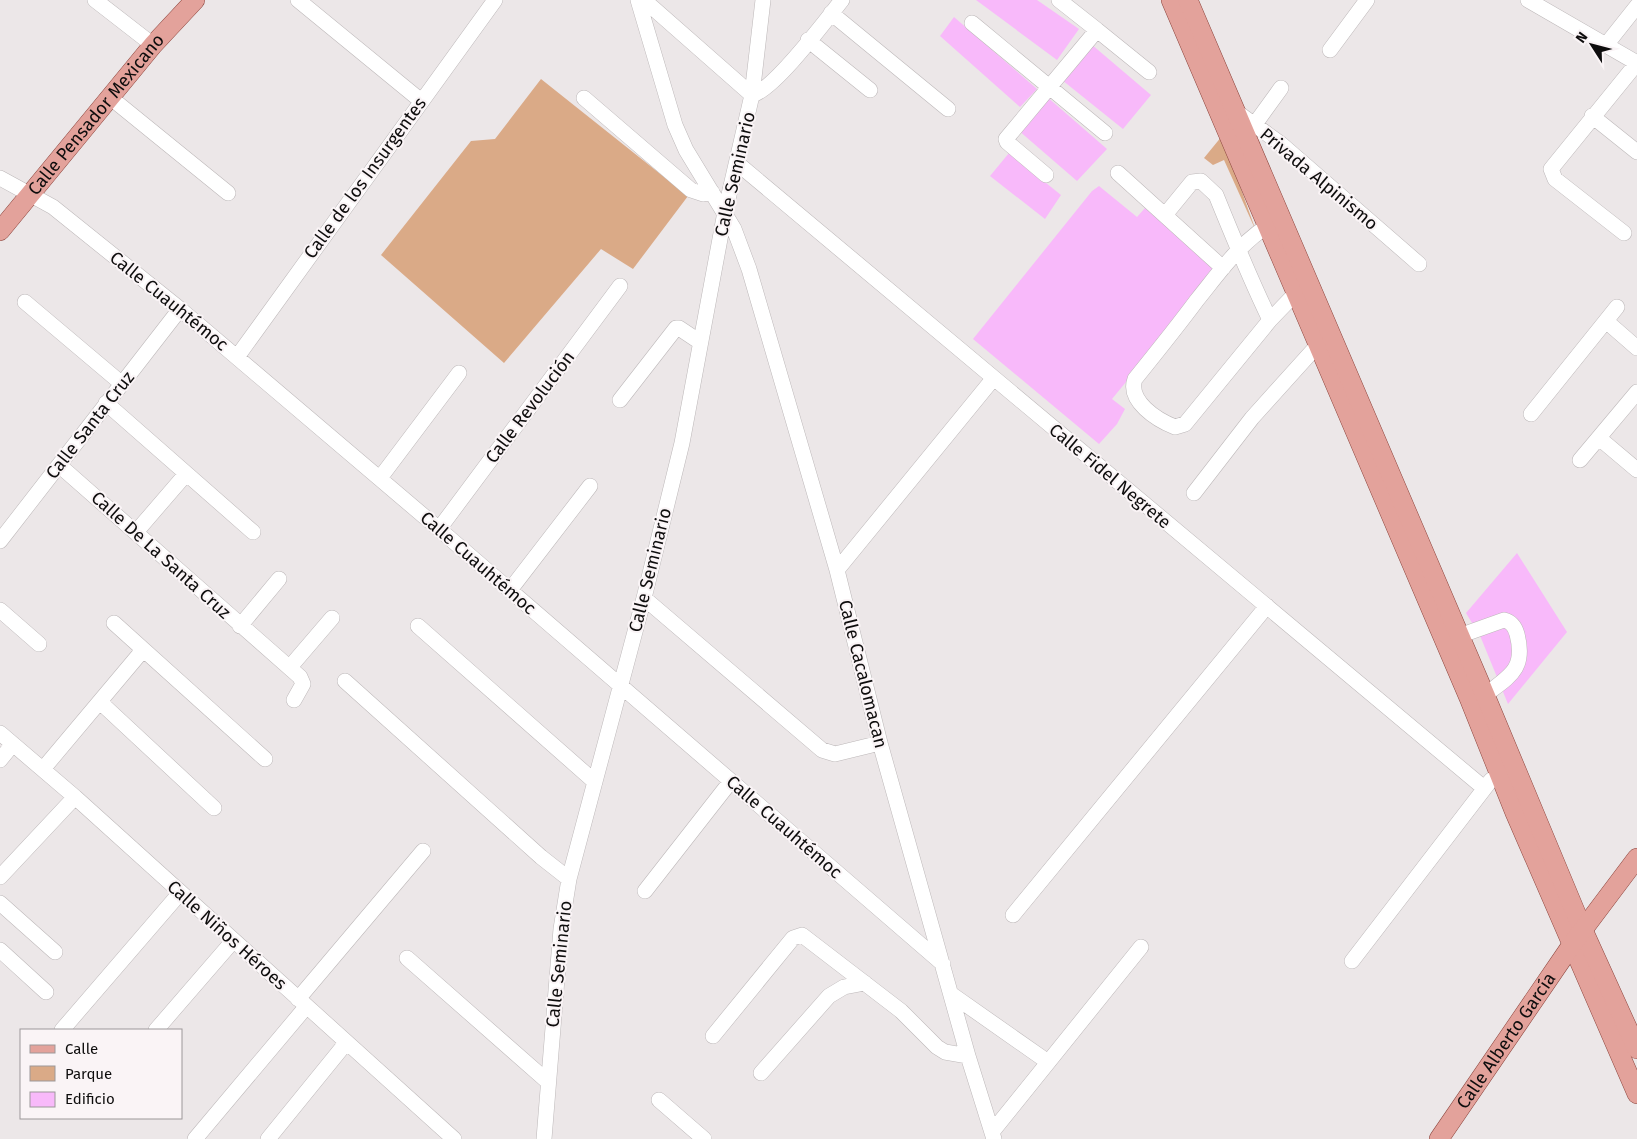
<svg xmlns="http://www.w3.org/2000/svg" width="1637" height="1139" font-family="'Fira Sans',sans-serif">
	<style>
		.green { fill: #daaa87 }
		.building { fill: #f8b9fa }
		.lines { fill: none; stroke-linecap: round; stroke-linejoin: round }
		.minor-casing { stroke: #bdb8b9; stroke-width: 16 }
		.major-casing { stroke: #8d463e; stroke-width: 20 }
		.minor { stroke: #fff; stroke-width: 15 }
		.major { stroke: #e3a29b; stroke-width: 19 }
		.labels { text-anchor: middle; stroke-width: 4; stroke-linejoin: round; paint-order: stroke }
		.street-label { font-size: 18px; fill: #0e0d0d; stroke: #faf4f6 }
	</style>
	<rect width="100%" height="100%" fill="#ece7e8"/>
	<!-- green -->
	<path class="green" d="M541,79L688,196L633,269L601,249L504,363L381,255L471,141L495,139Z
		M1222,136L1256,231L1224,160L1213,165L1204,158Z"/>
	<!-- building -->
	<path class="building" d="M976,0H1037L1079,29L1057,60Z
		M954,17L1037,89L1020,107L940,36Z
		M1091,44L1151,95L1123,129L1062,80Z
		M1046,96L1107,149L1077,181L1018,130Z
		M1009,153L1061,195L1045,219L990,176Z
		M1099,186L1137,217L1145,208L1219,269L1112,399L1125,409L1117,424L1099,444L973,339L1092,191Z
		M1517,553L1567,632L1508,704L1481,638L1466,613Z"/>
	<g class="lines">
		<!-- minor casing -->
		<g class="minor-casing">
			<path id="minor" d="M95,0L153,45
				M298,0L420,100
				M638,0L675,125L686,150L734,229L749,269L837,570L880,743L968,1056L994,1139
				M644,0L752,95
				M1528,0L1637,63
				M831,13L948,109
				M972,23L1105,133
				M1097,30L1149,72
				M808,40L870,90
				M1606,45L1637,6
				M1330,50L1367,0
				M752,95C774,90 826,20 842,0
				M111,98L228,193
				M584,98L691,190L703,194L712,192
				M1234,110L1281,144L1419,264
				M1592,116L1637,152
				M1255,124L1281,88
				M737,163L1484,788
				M1118,173L1223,268
				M1046,175L1007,142L1006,139L1097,30L1059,0
				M0,178L53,207L180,309L439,529L943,964
				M1165,215L1192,182L1201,181L1216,195C1233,237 1250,279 1270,320L1185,424L1175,427C1157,420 1127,401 1135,379C1156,353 1177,327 1197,300C1219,273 1243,238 1276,221
				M1624,233L1555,179L1551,169L1637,63
				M25,302L121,383
				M1270,320L1296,293L1303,289
				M1606,321L1637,348
				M237,357L495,0
				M620,400L676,328H679L700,342
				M106,403L253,532
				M1531,414L1617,307
				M1599,438L1637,470
				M1580,460L1637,392
				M59,465L300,677L303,684L294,700
				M380,478L459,373
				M1194,493L1252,418L1325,337
				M439,529L620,286
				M136,532L186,474
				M0,541L180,309
				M837,570L993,379
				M510,590L590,486
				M644,598L822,750L835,754L880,743
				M0,610L39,644
				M114,623L265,759
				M240,626L279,579
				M418,626L595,782
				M1459,636L1504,620C1512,622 1515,627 1517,634C1526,669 1510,676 1485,695
				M290,667L332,618
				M345,681L541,857L569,879
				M100,702L214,808
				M0,733L75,797L454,1139
				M0,760L13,744
				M43,769L143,650
				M0,877L75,797
				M645,891L731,781
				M0,903L55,952
				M1013,915L1267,606
				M0,950L46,992
				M407,958L547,1081
				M1352,961L1491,780
				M951,994L1048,1062
				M298,999L423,851
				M62,1030L180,893
				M156,1030L233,941
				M713,1036L793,938L802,935L901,1011L937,1047L945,1052L968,1056
				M761,1073L829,996L844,987L865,983
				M659,1100L704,1139
				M992,1132L1141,947
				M195,1139L306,1007
				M268,1139L346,1043
				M544,1139L561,929L569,879L644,598L682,443L725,212L752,95L763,0"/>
		</g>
		<!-- major casing -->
		<g class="major-casing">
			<g id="major">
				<path d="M1171,0L1469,698L1515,813L1637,1094"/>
				<path d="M1188,0L1485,695L1583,930L1637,1049"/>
				<path id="s1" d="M0,231L153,45L195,0"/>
				<path id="s2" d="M1439,1139L1573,943L1637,858"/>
			</g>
		</g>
		<!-- minor -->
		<use href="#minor" class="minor"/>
		<!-- major -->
		<use href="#major" class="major"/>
	</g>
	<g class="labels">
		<!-- street labels -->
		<g class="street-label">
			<text dy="6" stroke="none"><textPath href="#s1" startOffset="151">Calle Pensador Mexicano</textPath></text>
			<text transform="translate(735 174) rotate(-77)" y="6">Calle Seminario</text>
			<text transform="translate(365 178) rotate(-54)" y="6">Calle de los Insurgentes</text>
			<text transform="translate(1319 179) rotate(40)" y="6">Privada Alpinismo</text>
			<text transform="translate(169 301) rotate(39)" y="6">Calle Cuauhtémoc</text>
			<text transform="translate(530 407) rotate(-53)" y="6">Calle Revolución</text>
			<text transform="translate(90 425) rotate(-52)" y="6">Calle Santa Cruz</text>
			<text transform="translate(1110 476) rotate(40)" y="6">Calle Fidel Negrete</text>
			<text transform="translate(161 555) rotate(42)" y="6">Calle De La Santa Cruz</text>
			<text transform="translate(478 563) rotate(41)" y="6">Calle Cuauhtémoc</text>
			<text transform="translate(650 570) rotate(-76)" y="6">Calle Seminario</text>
			<text transform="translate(863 674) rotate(76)" y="6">Calle Cacalomacan</text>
			<text transform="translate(784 827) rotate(41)" y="6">Calle Cuauhtémoc</text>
			<text transform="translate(227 935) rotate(42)" y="6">Calle Niños Héroes</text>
			<text transform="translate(559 964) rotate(-84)" y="6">Calle Seminario</text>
			<text dy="6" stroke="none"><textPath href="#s2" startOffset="119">Calle Alberto García</textPath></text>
		</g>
	</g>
	<!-- legend -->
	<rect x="20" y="1029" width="162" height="90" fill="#faf4f6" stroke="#9c9899"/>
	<rect x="30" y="1045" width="25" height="8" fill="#e3a29b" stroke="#9c9899"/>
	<text x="65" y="1054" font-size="15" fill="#0e0d0d">Calle</text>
	<rect x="30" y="1066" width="25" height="15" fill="#daaa87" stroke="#9c9899"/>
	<text x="65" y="1079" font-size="15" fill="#0e0d0d">Parque</text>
	<rect x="30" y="1092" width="25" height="15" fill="#f8b9fa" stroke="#9c9899"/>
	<text x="65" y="1104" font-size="15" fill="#0e0d0d">Edificio</text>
	<!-- north arrow -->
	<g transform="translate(1592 45) rotate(306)" stroke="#faf4f6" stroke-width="4" paint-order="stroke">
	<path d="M0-4L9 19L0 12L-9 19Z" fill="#0e0d0d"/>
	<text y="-8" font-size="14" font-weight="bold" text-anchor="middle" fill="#0e0d0d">N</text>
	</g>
</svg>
